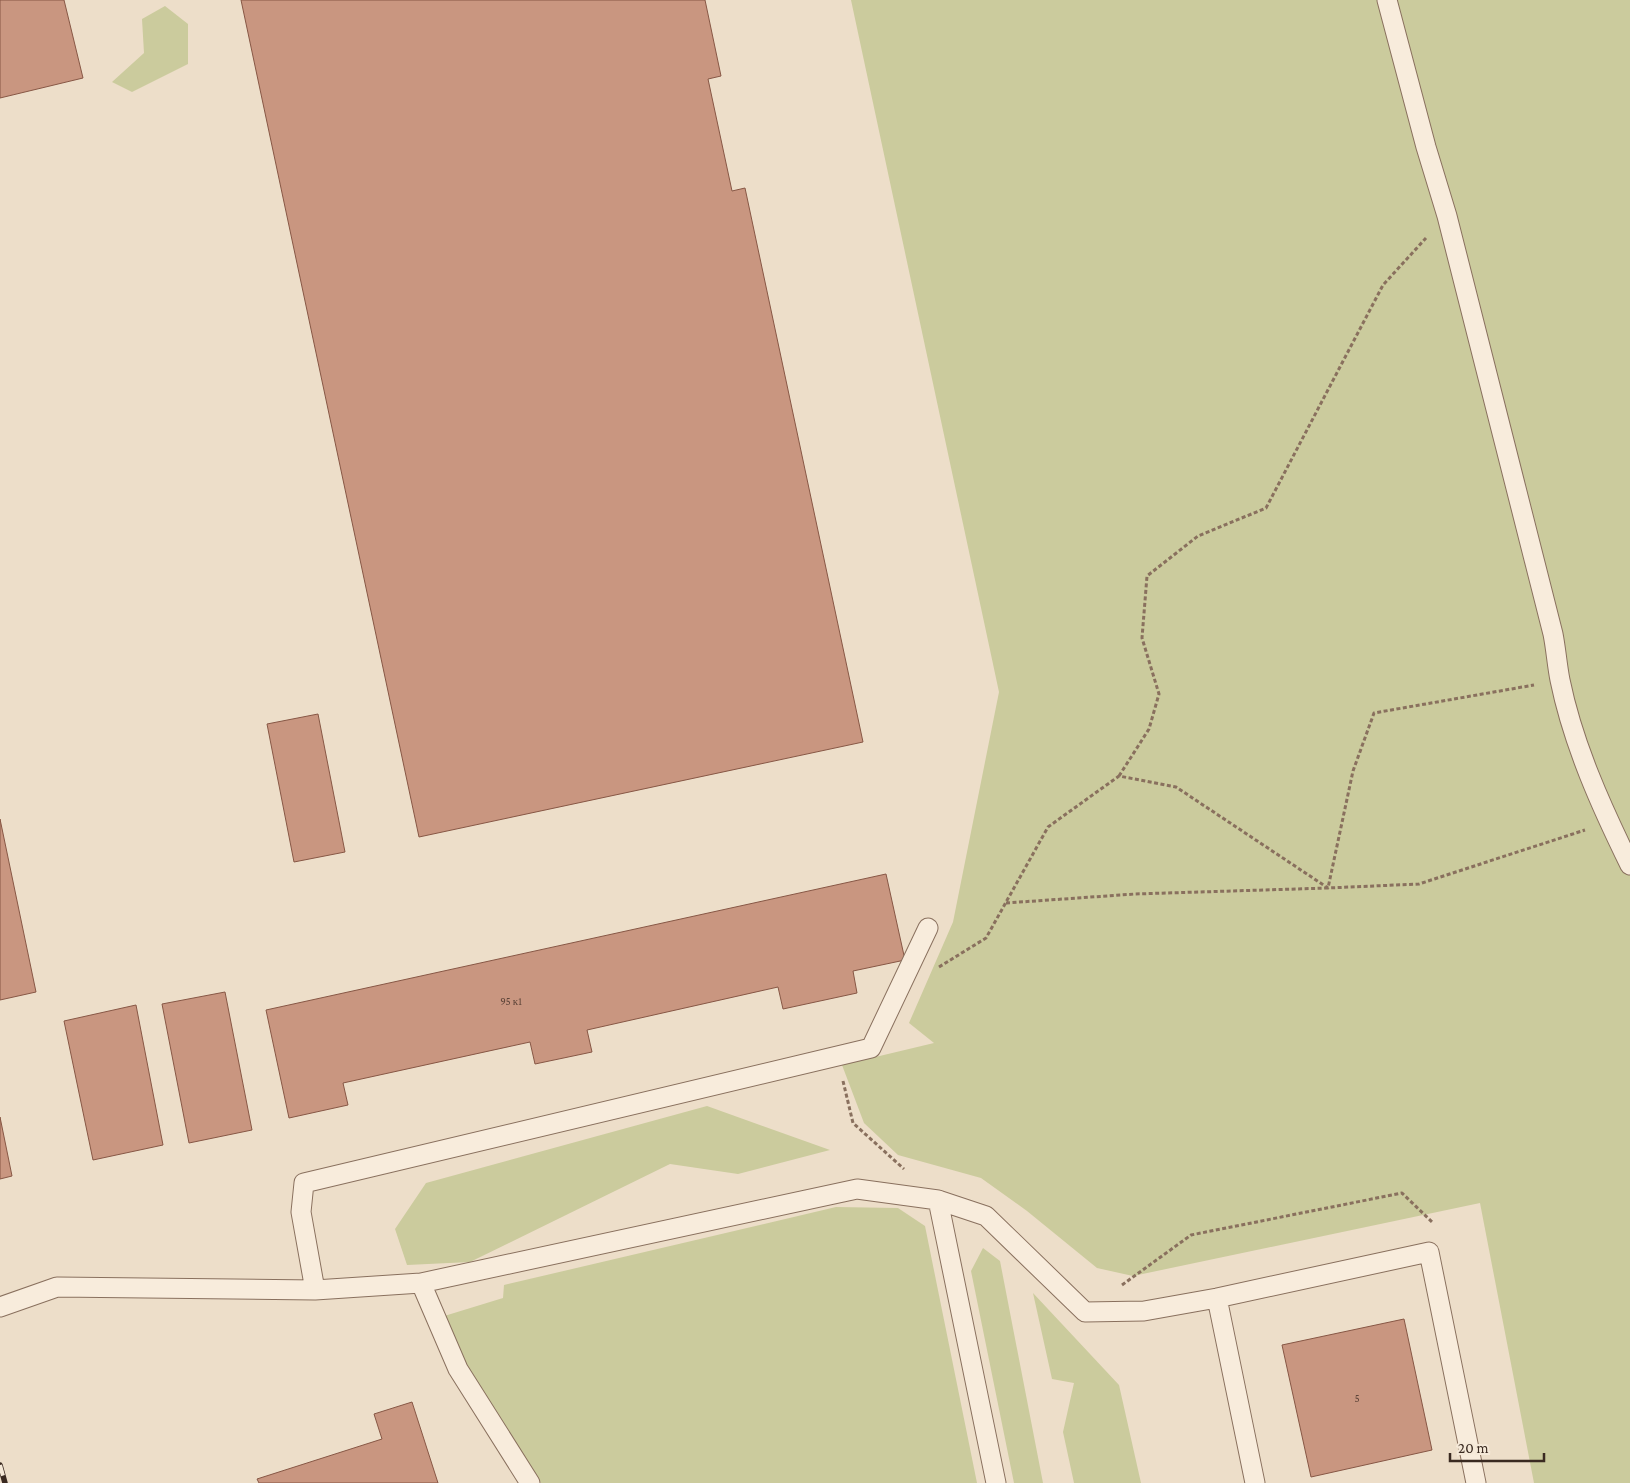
<svg xmlns="http://www.w3.org/2000/svg" width="1630" height="1483" font-family="'Crimson Pro',serif">
	<style>
		.green { fill: #cbcb9d }
		.building { fill: #c99680; stroke: #875745 }
		.lines { fill: none; stroke-linecap: round; stroke-linejoin: round }
		.lane-casing { stroke: #89705e; stroke-width: 21 }
		.path { stroke: #89705e; stroke-width: 3; stroke-dasharray: 4 2.5; stroke-linecap: butt }
		.lane { stroke: #f8ecdc; stroke-width: 19 }
		.rail-casing { stroke: #3a2a21; stroke-width: 5.5 }
		.rail { stroke: #f5e9d8; stroke-width: 4; stroke-dasharray: 11; stroke-linecap: butt }
		.labels { text-anchor: middle; stroke-width: 4; stroke-linejoin: round; paint-order: stroke }
		.number-label { font-size: 11px; fill: #5e4539 }
	</style>
	<rect width="100%" height="100%" fill="#eddec9"/>
	<!-- green -->
	<path class="green" d="M851,0H1630V1483H1534L1480,1203L1133,1276L1097,1268L1027,1211L981,1178L898,1155L864,1123L842,1065L934,1043L909,1023L953,922L999,692Z
		M165,6L188,24V64L132,92L112,82L144,53L142,19Z
		M707,1106L830,1150L738,1174L670,1164L470,1262L407,1265L395,1229L426,1183Z
		M836,1207L898,1208L925,1226L977,1483H541L463,1364L441,1317L503,1298L504,1285Z
		M983,1248L1000,1261L1043,1483H1014L971,1271Z
		M1033,1293L1119,1385L1141,1483H1074L1063,1432L1074,1383L1052,1379Z"/>
	<!-- building -->
	<path class="building" d="M0,0H64L83,78L0,98Z
		M241,0H705L721,76L708,79L732,191L745,188L863,742L419,837Z
		M318,714L345,852L294,862L267,724Z
		M0,819L36,992L0,1000Z
		M886,874L905,960L853,971L857,993L783,1009L778,987L587,1030L592,1052L535,1064L530,1042L343,1083L348,1105L289,1118L266,1010Z
		M225,992L252,1130L189,1143L162,1004Z
		M136,1005L163,1145L93,1160L64,1021Z
		M0,1117L12,1176L0,1179Z
		M1404,1319L1432,1450L1311,1477L1282,1345Z
		M412,1402L438,1483H259L257,1479L382,1439L374,1414Z"/>
	<g class="lines">
		<!-- lane casing -->
		<g class="lane-casing">
			<path id="lane" d="M1387,0L1426,147L1447,216L1553,634C1556,649 1557,665 1560,680C1573,744 1601,806 1630,865
				M938,1200L986,1216L1085,1312L1144,1311L1217,1298L1429,1252L1476,1483
				M421,1283L458,1369L530,1483
				M315,1290L301,1212L304,1183L871,1048L928,928
				M1217,1298L1255,1483
				M0,1307L57,1287L315,1290L421,1283L857,1189L938,1200L996,1483"/>
		</g>
		<!-- path -->
		<path class="path" d="M1119,776L1149,729L1159,694L1142,638L1147,576L1198,536L1266,508L1383,285L1426,238
			M1006,903L1135,894L1328,888L1353,771L1374,713L1534,685
			M939,967L986,938L1048,827L1119,776L1176,787L1328,888L1419,884L1585,830
			M843,1081L853,1123L904,1169
			M1122,1285L1191,1235L1402,1193L1432,1222"/>
		<!-- lane -->
		<use href="#lane" class="lane"/>
		<!-- rail casing -->
		<g class="rail-casing">
			<path id="rail" d="M0,1465L5,1483"/>
		</g>
		<!-- rail -->
		<use href="#rail" class="rail"/>
	</g>
	<g class="labels">
		<!-- number labels -->
		<g class="number-label">
			<text x="511" y="1005">95 к1</text>
			<text x="1357" y="1402">5</text>
		</g>
	</g>
	<!-- scale -->
	<path d="M1450 1453v8h94v-8" fill="none" stroke="#3a2a21" stroke-width="2.5"/>
	<text x="1458" y="1453" font-size="15" fill="#3a2a21" stroke="#f5e9d8" stroke-width="4" paint-order="stroke">20 m</text>
</svg>
